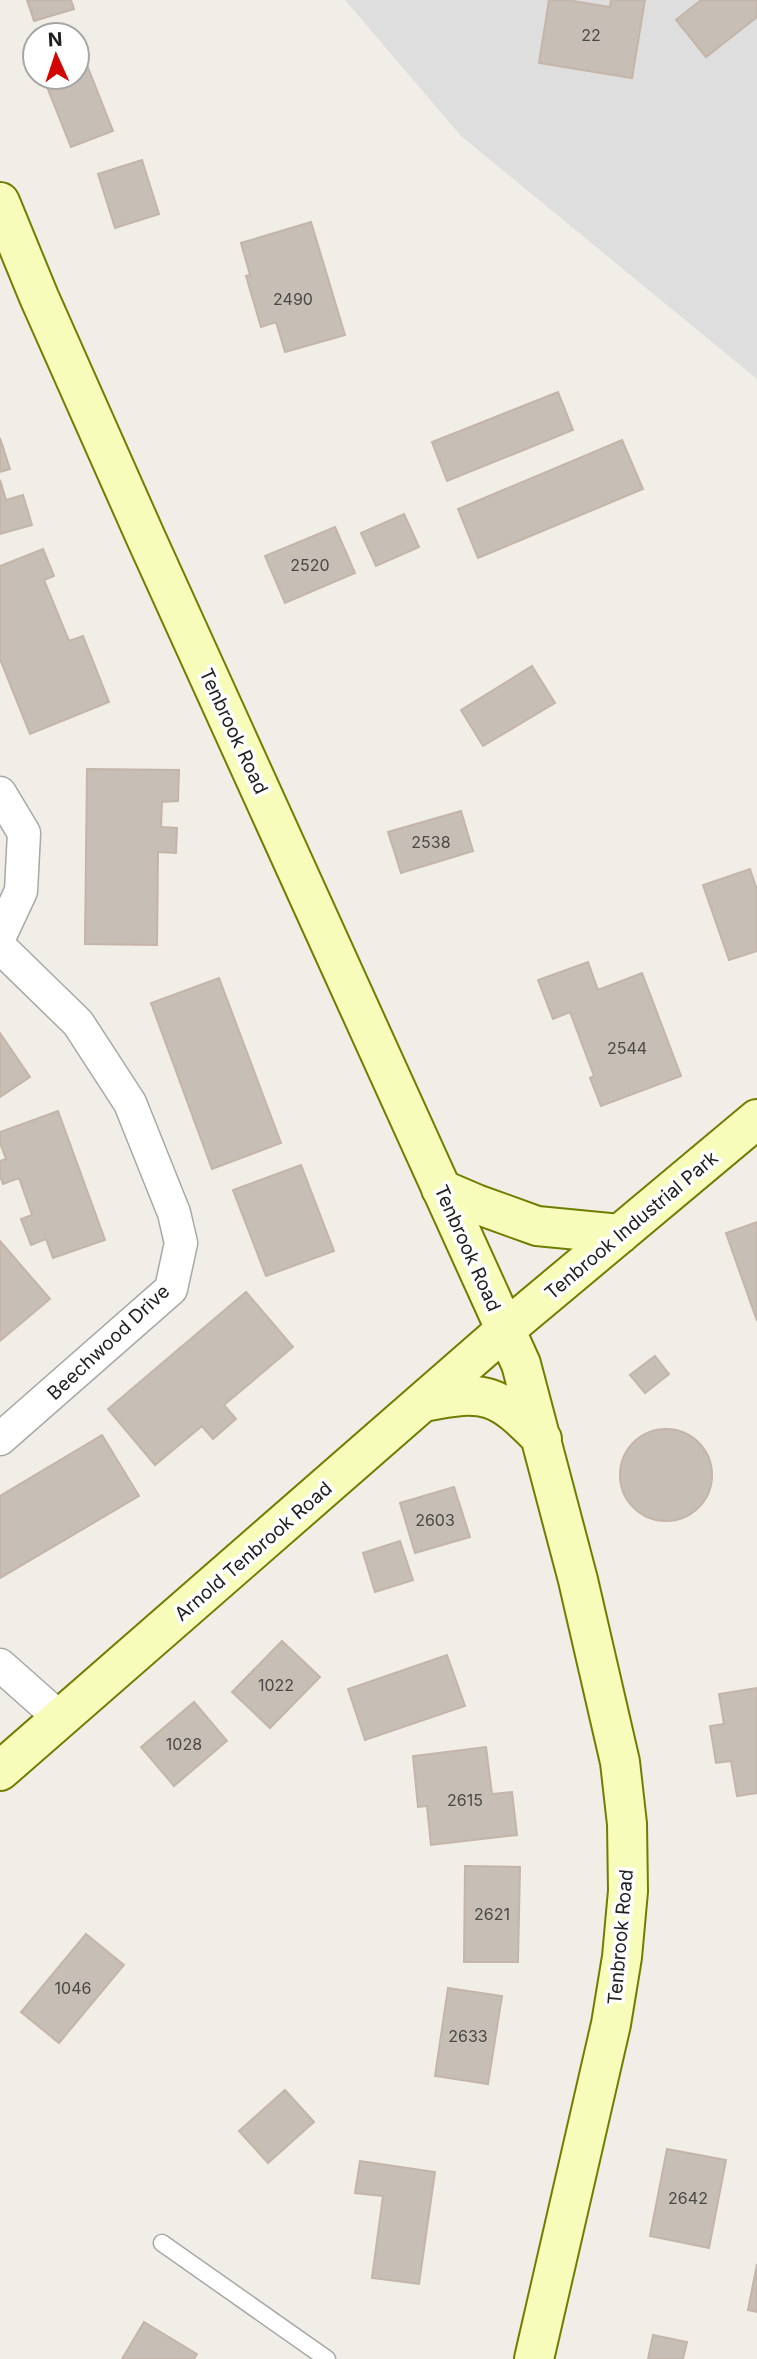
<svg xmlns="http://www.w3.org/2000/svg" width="757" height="2359" font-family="Inter,sans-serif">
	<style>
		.residential { fill: #dfdede }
		.building { fill: #c7beb6; stroke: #c4b5a8; stroke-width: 2 }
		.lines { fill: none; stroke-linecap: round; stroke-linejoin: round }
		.lane-casing { stroke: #a8a8a8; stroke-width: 19 }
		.street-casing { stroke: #a8a8a8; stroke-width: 35 }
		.secondary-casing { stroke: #6e7f00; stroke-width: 42 }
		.lane { stroke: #fff; stroke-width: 16 }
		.street { stroke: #fff; stroke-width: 32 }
		.secondary { stroke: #f7fcba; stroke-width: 38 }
		.labels { text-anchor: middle; stroke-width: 7; stroke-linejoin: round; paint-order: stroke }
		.number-label { font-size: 16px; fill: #4a4846 }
		.street-label { font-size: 19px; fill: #212121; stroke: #fff }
	</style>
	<rect width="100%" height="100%" fill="#f1eee7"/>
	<!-- residential -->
	<path class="residential" d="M345,0H757V379L461,136Z"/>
	<!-- building -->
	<path class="building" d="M27,0H71L74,9L34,21Z
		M549,0H567L610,7L611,0H645L632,78L539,63Z
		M701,0H757V17L706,57L676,20Z
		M85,60L113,131L71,147L43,77H77V63Z
		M142,160L159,214L115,228L98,174Z
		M311,222L345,335L285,352L276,322L261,327L246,276L250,275L241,243Z
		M558,392L573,430L447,481L432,442Z
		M0,438L10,469L0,472Z
		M622,440L643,489L478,558L458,509Z
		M0,480L6,500L23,495L32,525L0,534Z
		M404,514L419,547L376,566L361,533Z
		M335,527L355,573L285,603L265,556Z
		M43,549L54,576L44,580L69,641L83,636L109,702L30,734L0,659V566Z
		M532,666L555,703L483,746L461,710Z
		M87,769L179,770L178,801L162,802L161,827L177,828L176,853L158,852L157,945L85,944Z
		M461,811L473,851L401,873L388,832Z
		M750,869L757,890V951L729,960L703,885Z
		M588,962L598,990L642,973L681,1076L601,1106L590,1078L594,1076L570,1012L553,1019L538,980Z
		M219,978L281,1143L212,1169L151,1003Z
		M0,1033L30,1077L0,1097Z
		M58,1111L105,1240L53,1258L46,1239L31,1245L21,1219L32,1215L19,1178L3,1184L0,1176V1161L6,1159L0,1143V1132Z
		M301,1165L334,1251L266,1276L233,1190Z
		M757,1222V1321L726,1233Z
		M0,1241L50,1299L0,1341Z
		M246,1292L293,1347L224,1405L236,1419L213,1439L202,1426L155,1465L108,1409Z
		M655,1356L669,1374L645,1393L630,1375Z
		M620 1475a46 46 0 1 1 92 0a46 46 0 1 1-92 0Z
		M102,1435L139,1496L0,1578V1496Z
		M454,1487L470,1537L415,1553L400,1503Z
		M400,1541L413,1580L375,1592L363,1553Z
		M282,1641L320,1677L270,1728L232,1692Z
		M447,1655L465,1706L365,1740L348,1689Z
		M757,1688V1793L737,1796L731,1761L716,1763L710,1726L724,1724L719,1694Z
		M194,1702L227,1741L174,1786L141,1747Z
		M486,1747L492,1794L512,1792L517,1835L431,1845L427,1806L418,1807L413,1756Z
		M465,1866L520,1867L518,1962H464Z
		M86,1934L124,1965L59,2043L21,2012Z
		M448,1988L502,1996L488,2084L435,2076Z
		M285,2090L314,2122L268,2163L239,2131Z
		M667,2149L726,2160L709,2248L650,2236Z
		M360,2161L435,2172L419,2284L372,2278L383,2196L355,2193Z
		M757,2264V2312L748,2310Z
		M144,2322L197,2354L194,2359H122Z
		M653,2335L687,2342L683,2359H648Z"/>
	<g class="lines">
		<!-- lane casing -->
		<g class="lane-casing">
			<path id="lane" d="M162,2243L327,2359"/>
		</g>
		<!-- street casing -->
		<g class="street-casing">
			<path id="street" d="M0,793L24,833L21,891L0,936
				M0,947L78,1023L130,1103L174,1213L181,1243L171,1289L0,1439
				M0,1665L61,1719"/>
		</g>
		<!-- secondary casing -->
		<g class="secondary-casing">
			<path id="secondary" d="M0,202L39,297L146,538L521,1364L578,1580L620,1762L627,1824L628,1891L622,1957L611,2024L534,2359
				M441,1189L476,1204L537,1226L620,1234
				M424,1402C486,1389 498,1394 542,1439
				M0,1771L505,1330L757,1119"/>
		</g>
		<!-- lane -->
		<use href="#lane" class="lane"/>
		<!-- street -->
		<use href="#street" class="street"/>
		<!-- secondary -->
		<use href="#secondary" class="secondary"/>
	</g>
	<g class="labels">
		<!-- number labels -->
		<g class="number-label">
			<text x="591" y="41">22</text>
			<text x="293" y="305">2490</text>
			<text x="310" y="571">2520</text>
			<text x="431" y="848">2538</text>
			<text x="627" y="1054">2544</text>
			<text x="435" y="1526">2603</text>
			<text x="276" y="1691">1022</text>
			<text x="184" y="1750">1028</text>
			<text x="465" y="1806">2615</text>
			<text x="492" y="1920">2621</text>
			<text x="73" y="1994">1046</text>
			<text x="468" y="2042">2633</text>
			<text x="688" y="2204">2642</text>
		</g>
		<!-- street labels -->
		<g class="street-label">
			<text transform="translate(234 731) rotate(65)" y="7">Tenbrook Road</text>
			<text transform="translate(631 1225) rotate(-40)" y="7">Tenbrook Industrial Park</text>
			<text transform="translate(468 1248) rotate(66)" y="7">Tenbrook Road</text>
			<text transform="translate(108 1342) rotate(-43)" y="7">Beechwood Drive</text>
			<text transform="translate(253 1551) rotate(-41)" y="7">Arnold Tenbrook Road</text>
			<text transform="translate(620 1937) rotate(-85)" y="7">Tenbrook Road</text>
		</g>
	</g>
	<!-- north arrow -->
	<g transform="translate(56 56) rotate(357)"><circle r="33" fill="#ffffff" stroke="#a6a6a6" stroke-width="2"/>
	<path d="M0-5L12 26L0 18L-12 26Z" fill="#d10600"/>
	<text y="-10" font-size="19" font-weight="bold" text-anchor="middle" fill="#212121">N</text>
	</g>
</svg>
